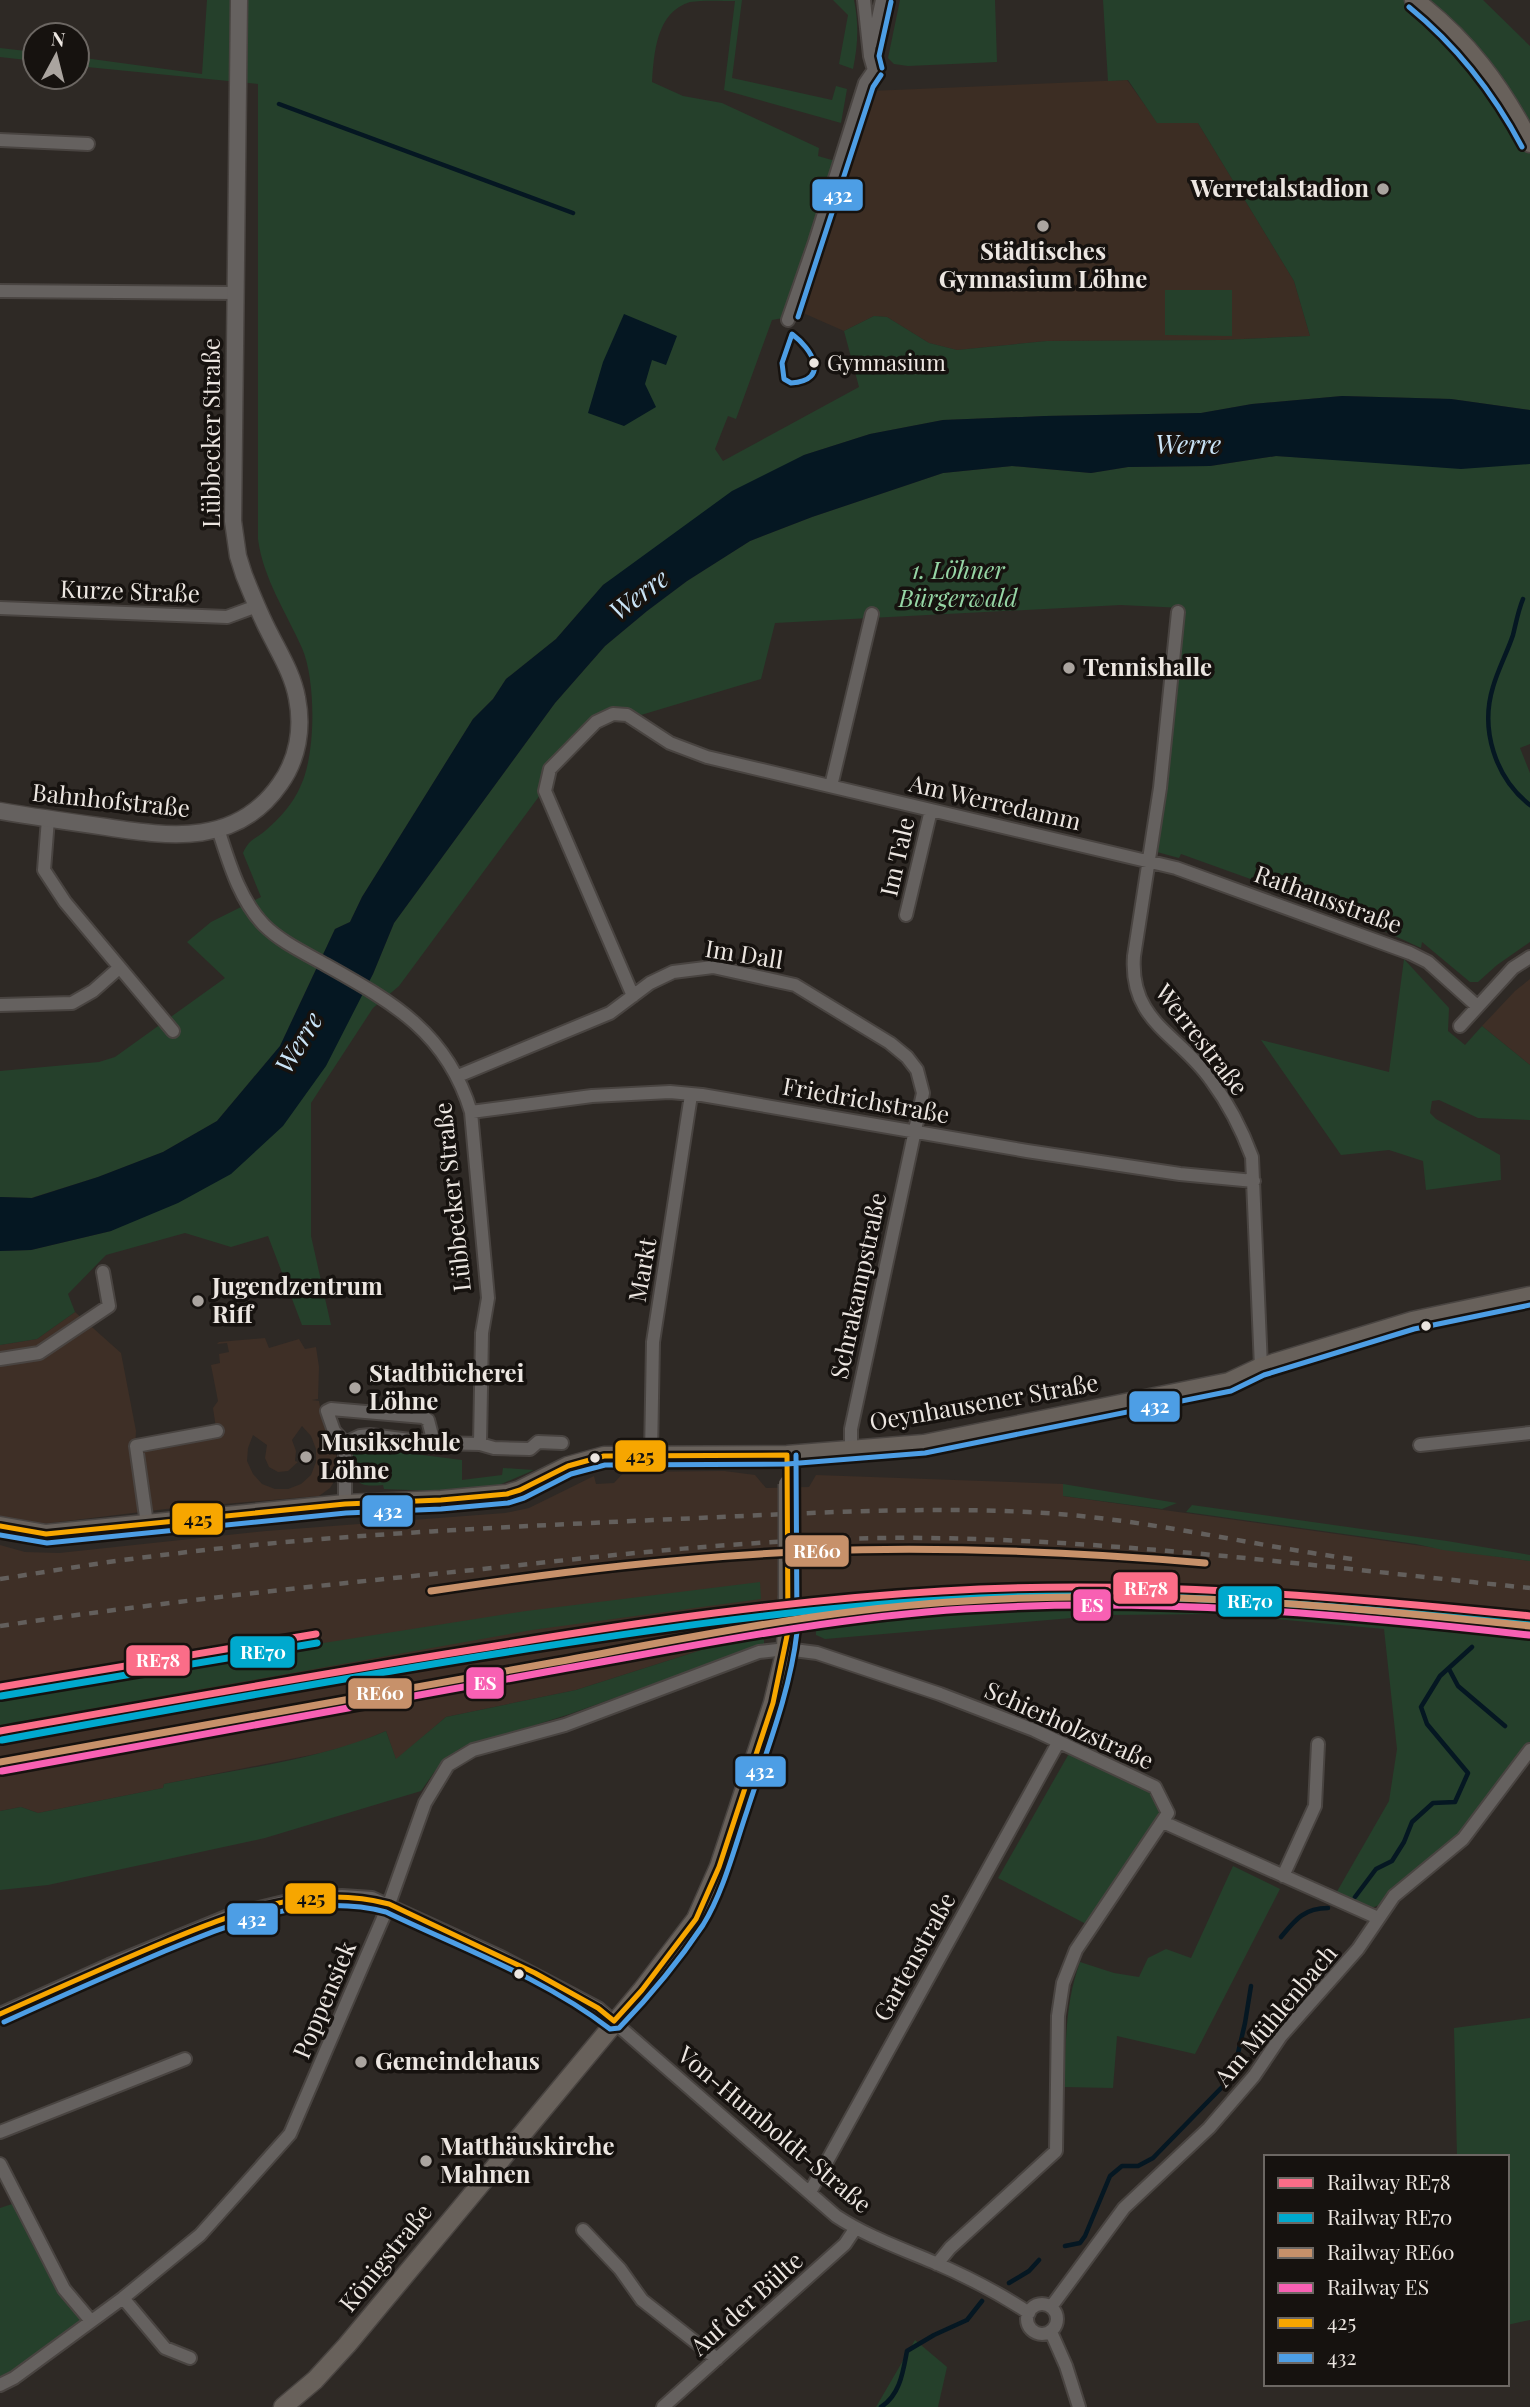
<svg xmlns="http://www.w3.org/2000/svg" width="1530" height="2407" font-family="'Playfair Display',serif">
	<style>
		.built { fill: #3e2f26; fill-rule: evenodd }
		.education { fill: #3c2d23 }
		.green { fill: #25402b }
		.water { fill: #051722 }
		.lines { fill: none; stroke-linecap: round; stroke-linejoin: round }
		.stream { stroke: #051722; stroke-width: 4.5 }
		.minor-casing { stroke: #494441; stroke-width: 16 }
		.tertiary-casing { stroke: #494441; stroke-width: 19 }
		.secondary-casing { stroke: #494441; stroke-width: 21 }
		.minor { stroke: #65615f; stroke-width: 12 }
		.tertiary { stroke: #65615f; stroke-width: 16 }
		.secondary { stroke: #68615b; stroke-width: 18 }
		.rail { stroke: #635f5c; stroke-width: 4.5; stroke-dasharray: 9 9; stroke-linecap: butt }
		.secondary-bridge-casing { stroke: #494441; stroke-width: 21; stroke-linecap: butt }
		.secondary-bridge { stroke: #68615b; stroke-width: 18 }
		.bus-1-casing { stroke: #16120f; stroke-width: 10 }
		.bus-2-casing { stroke: #16120f; stroke-width: 10 }
		.bus-1 { stroke: #f7a600; stroke-width: 5 }
		.bus-2 { stroke: #4d9ee5; stroke-width: 5 }
		.rail-1-casing { stroke: #16120f; stroke-width: 12 }
		.rail-2-casing { stroke: #16120f; stroke-width: 12 }
		.rail-3-casing { stroke: #16120f; stroke-width: 12 }
		.rail-4-casing { stroke: #16120f; stroke-width: 12 }
		.rail-1 { stroke: #fb6d88; stroke-width: 7 }
		.rail-2 { stroke: #00a9ce; stroke-width: 7 }
		.rail-3 { stroke: #c7916a; stroke-width: 7 }
		.rail-4 { stroke: #f860b3; stroke-width: 7 }
		.poi-dot { fill: #aaa49f; stroke: #16120f; stroke-width: 2.5 }
		.bus-dot { fill: #ece6e1; stroke: #16120f; stroke-width: 2.5 }
		.labels { text-anchor: middle; stroke-width: 7; stroke-linejoin: round; paint-order: stroke }
		.bus-label { font-size: 22px; fill: #ece6e1; stroke: #16120f; text-anchor: start }
		.poi-label { font-size: 24px; font-weight: bold; fill: #ece6e1; stroke: #16120f; text-anchor: start }
		.street-label { font-size: 24px; fill: #ece6e1; stroke: #16120f }
		.park-label { font-size: 24px; font-style: italic; fill: #96d6a5; stroke: #16120f }
		.water-label { font-size: 26px; font-style: italic; fill: #cae4f7; stroke: #16120f }
		.line-badge { stroke: #16120f; stroke-width: 2.5 }
		.badge-label { font-size: 19px; text-anchor: middle; font-weight: bold; fill: #fff }
		.pale-badge-label { font-size: 19px; text-anchor: middle; font-weight: bold; fill: #111 }
	</style>
	<rect width="100%" height="100%" fill="#2e2925"/>
	<!-- built -->
	<path class="built" d="M1530,979V1065L1482,1026L1515,991Z
		M75,1312L121,1353L136,1431L135,1449L217,1435L213,1408L218,1401L211,1365L220,1363L219,1354L229,1352L227,1343L217,1344L219,1342L265,1338L269,1348L299,1339L305,1349L316,1347L319,1367L318,1399L312,1400L319,1401L323,1422L334,1443L337,1459L335,1480L330,1488L319,1496L166,1509L42,1524H26L0,1516V1345L37,1339ZM302,1426L311,1436L316,1449V1462L311,1475L301,1484L288,1489H275L262,1484L253,1474L247,1461L248,1448L253,1435L267,1445L265,1458L269,1467L278,1472L288,1471L298,1462L295,1461L296,1451L292,1440Z
		M724,1471L755,1475L766,1488L809,1487L816,1475L1063,1484V1496L1530,1561V1631L1278,1607L1040,1602L929,1612L816,1629L764,1630L576,1690L446,1717L396,1760L386,1731L355,1744L321,1753L164,1784L163,1788L38,1813L21,1807L0,1811V1545L25,1552L59,1553L266,1531L505,1513L529,1508L594,1476L596,1484L614,1483L624,1472Z"/>
	<!-- education -->
	<path class="education" d="M1127,80L1157,122L1198,123L1294,281L1310,336L1221,340L1047,341L957,350L929,343L887,317L874,316L844,331L794,309L841,181L870,91Z"/>
	<!-- green -->
	<path class="green" d="M207,0H742L732,78L832,100L836,86L847,89L841,123L724,90L735,1C722,1 703,0 690,2C656,12 654,54 652,82L683,96L722,103L819,148L818,156L846,164L808,271L783,318L772,320L736,419L728,416L715,449L723,461L859,387L844,331L874,316L887,317L929,343L957,350L1047,341L1221,340L1310,336L1294,281L1198,123H1157L1128,80L1108,81L1103,0H1483L1530,46V410L1451,399L1342,396L1252,404L1201,413L1045,416L943,420L870,434L804,455L603,585L556,639L506,679L493,699L473,719L362,897L350,922L335,929L280,1046L217,1121L163,1152L98,1177L31,1198L0,1197V1071L99,1062L115,1057L225,978L187,942L211,922L261,897L243,853C249,839 254,840 265,831C280,818 293,804 301,785C316,753 316,680 302,648C286,612 263,578 258,539V84L77,66V57L202,74Z
		M833,0H854C859,24 858,45 853,69L839,64L848,15Z
		M900,0H995L997,62L908,66L894,64L888,58Z
		M0,48L35,52V61L0,57Z
		M1165,290H1232V336L1165,335Z
		M1276,456L1361,461L1530,464V744L1520,748L1530,773V942L1497,965L1478,982H1470L1422,942L1421,948L1345,913L1181,854L1179,858L1157,852L1183,608L1121,605L775,623L761,679L641,715L626,713L602,723L547,776L543,791L399,986L373,1008L311,1103V1236L331,1325H302L268,1236L231,1247L185,1233L106,1255L68,1294L75,1312L37,1339L0,1345V1251L31,1250L111,1231L360,996L373,974L394,923L555,703L605,646L647,611L687,581L750,541L812,517L943,473L1012,466L1091,473L1128,467L1210,466Z
		M1404,959L1449,1008L1448,1031L1465,1045L1482,1026L1530,1065V1120L1478,1118L1439,1100L1432,1101L1430,1113L1436,1119L1500,1155L1501,1180L1426,1190L1423,1161L1389,1150L1341,1155L1261,1040L1389,1072Z
		M359,1447L462,1460V1480L502,1475L503,1468L534,1470L499,1485L463,1492L384,1489L383,1485C370,1486 355,1488 354,1470L349,1469L350,1455Z
		M1063,1484L1177,1503L1162,1509L1063,1496Z
		M1192,1505L1447,1541L1530,1555V1561L1443,1550L1416,1544L1186,1512Z
		M760,1582L761,1599L532,1630L0,1725V1694L526,1611Z
		M1040,1602L1158,1603L1278,1607L1530,1631V1744L1455,1840L1423,1867L1397,1885L1379,1905L1367,1910L1335,1895L1389,1801L1397,1749L1384,1629L1220,1614L1107,1615L825,1639L816,1635V1629L929,1612Z
		M764,1630V1644L570,1714L459,1749L435,1771L421,1791L265,1838L48,1885L0,1890V1811L21,1807L38,1813L163,1788L164,1784C238,1769 316,1761 386,1731L396,1759L446,1717L576,1690Z
		M1071,1750L1151,1789L1162,1811L1086,1924L998,1878Z
		M1233,1866L1280,1889L1195,2054L1117,2036L1113,2088L1064,2087C1066,2044 1065,2002 1080,1962L1114,1973L1139,1977L1148,1958L1166,1949L1191,1958Z
		M1530,2018V2320L1507,2325V2157H1457L1454,2028Z
		M15,2203L57,2289L85,2326L0,2380V2208Z
		M915,2340L947,2367L938,2407H876Z"/>
	<!-- water -->
	<path class="water" d="M624,314L677,336L666,365L652,360L645,384L656,407L624,426L588,413L603,362Z
		M1342,396L1451,399L1530,410V464L1461,469L1276,456L1210,466L1128,467L1091,473L1012,466L943,473L812,517L750,541L687,581L647,611L605,646L555,703L394,923L373,974L326,1066L283,1126L231,1174L178,1203L111,1231L31,1250L0,1251V1197L32,1198L98,1177L163,1152L217,1121L280,1046L335,929L350,922L362,897L473,719L493,699L506,679L556,639L603,585L732,491L804,455L870,434L943,420L1045,416L1201,413L1252,404Z"/>
	<g class="lines">
		<!-- stream -->
		<path class="stream" d="M279,104L573,213
			M1523,599C1518,611 1516,623 1513,635C1507,653 1498,669 1493,687C1480,729 1495,778 1530,805
			M1449,1669L1458,1686L1505,1726
			M1355,1897L1376,1869L1392,1861L1404,1842L1412,1822L1433,1803L1455,1802L1468,1773L1427,1724L1421,1707L1440,1676L1472,1647
			M1281,1937C1295,1920 1304,1908 1328,1908
			M1235,2066L1245,2023L1251,1986
			M1065,2246L1080,2243L1085,2236L1110,2176L1122,2166H1138L1153,2158L1226,2083
			M1009,2283L1029,2271L1039,2260
			M881,2407C900,2395 903,2372 907,2351L934,2335L967,2320L982,2301"/>
		<!-- minor casing -->
		<g class="minor-casing">
			<path id="minor" d="M873,42L882,0
				M0,140L88,144
				M0,291L235,293
				M788,320L815,242L865,83L874,70L870,56L864,0
				M0,608L227,617L257,606
				M1178,612L1160,788L1134,956C1129,1022 1179,1034 1211,1080C1228,1103 1242,1130 1252,1157L1261,1367
				M831,786L872,614
				M48,819L44,870L65,902L173,1031
				M218,829C229,862 239,899 264,925C281,942 305,953 326,965C394,1003 447,1033 471,1112L488,1298L482,1333L480,1444
				M906,915L931,810
				M633,996L545,791L550,769L596,722L613,714L627,715L670,743L707,757L1176,868L1410,953L1428,962L1477,1006
				M0,1005L72,1003L93,991L119,968
				M1460,1026L1513,968L1530,957
				M458,1076L610,1013L650,983L673,972L713,967L795,985L890,1043L907,1057L917,1070L923,1093L851,1429V1451
				M471,1112L592,1096L670,1092L702,1095L1027,1151L1180,1174L1254,1181
				M0,1359L39,1353L109,1306L103,1272
				M345,1443L360,1436L370,1435L434,1443L480,1444L494,1448L530,1449L538,1442L562,1443
				M1420,1445L1530,1433
				M651,1455L653,1342L691,1095
				M345,1504V1443L334,1431L327,1411L331,1409L423,1417L428,1420L434,1443
				M147,1524L136,1446L217,1431
				M1163,1822L1378,1918
				M1283,1876L1315,1806L1318,1744
				M0,2014L109,1965L231,1915L292,1900L342,1896L372,1898L501,1957L598,2008L836,2216C866,2236 900,2248 933,2262C966,2276 999,2293 1029,2313
				M0,2132L185,2059
				M0,2164L64,2289L91,2321
				M810,2192L1058,1743
				M583,2230L620,2269L642,2300L717,2359
				M123,2298L165,2348L190,2358
				M1027 2319a15 15 0 1 1 30 0a15 15 0 1 1-30 0Z
				M1051,2307L1124,2208L1209,2128L1254,2076L1281,2036L1358,1949L1394,1896L1463,1839L1530,1750
				M1051,2332L1066,2366L1079,2407
				M0,2385L14,2378L123,2298L200,2235L290,2134L389,1904L425,1803L448,1765L473,1750L565,1725L759,1652L786,1649L817,1653L940,1694L1034,1730L1155,1787L1168,1813L1076,1950L1063,1983L1058,2016L1056,2151L950,2248L937,2264
				M663,2407L845,2244L855,2229"/>
		</g>
		<!-- tertiary casing -->
		<g class="tertiary-casing">
			<path id="tertiary" d="M0,811C35,817 70,822 106,827C171,837 237,846 280,784C298,759 303,728 297,698C293,675 280,654 270,634C260,615 252,595 244,575L238,556L233,521L239,0"/>
		</g>
		<!-- secondary casing -->
		<g class="secondary-casing">
			<path id="secondary" d="M1414,0C1466,39 1501,86 1530,143
				M0,1526L46,1534L345,1504L441,1500L507,1494L520,1490L568,1466L604,1456L787,1455L924,1444L1229,1382L1261,1367L1412,1321L1530,1296
				M283,2407L315,2380L347,2345L642,1990L696,1919L719,1867L773,1703L786,1649L788,1598"/>
		</g>
		<!-- minor -->
		<use href="#minor" class="minor"/>
		<!-- tertiary -->
		<use href="#tertiary" class="tertiary"/>
		<!-- secondary -->
		<use href="#secondary" class="secondary"/>
		<!-- rail -->
		<path class="rail" d="M0,1579C52,1571 103,1562 155,1556C320,1535 487,1528 653,1520C778,1515 903,1506 1028,1512C1138,1517 1244,1544 1352,1559
			M0,1626C161,1602 322,1585 483,1569C631,1553 781,1536 930,1538C1131,1541 1330,1568 1530,1588"/>
		<!-- secondary-bridge casing -->
		<g class="secondary-bridge-casing">
			<path id="secondary-bridge" d="M788,1484V1598"/>
		</g>
		<!-- secondary-bridge -->
		<use href="#secondary-bridge" class="secondary-bridge"/>
		<!-- bus-1 casing -->
		<g class="bus-1-casing">
			<path id="bus-1" d="M0,1526L46,1534L345,1504L441,1500L507,1494L520,1490L568,1466L604,1456L787,1455
				M0,2014C54,1990 107,1966 162,1943C234,1913 309,1883 389,1904L535,1973L598,2008L614,2021
				M614,2021L642,1990L696,1919L719,1867L773,1703L788,1631L787,1455"/>
		</g>
		<!-- bus-2 casing -->
		<g class="bus-2-casing">
			<path id="bus-2" d="M1409,7C1457,46 1493,92 1522,147
				M882,68L879,56L891,2
				M798,317L873,87L881,75
				M792,334C812,349 831,380 791,383L784,379L782,363Z
				M0,1535L47,1543L346,1513L441,1509L508,1503L524,1498L571,1474L605,1465L787,1464L925,1453L1231,1391L1264,1375L1414,1329L1530,1305
				M4,2022C57,1998 111,1974 165,1951C235,1922 309,1892 386,1912C461,1948 544,1978 610,2029L619,2028C649,1997 679,1961 703,1925C723,1893 735,1846 747,1811C766,1752 790,1693 797,1632L796,1455"/>
		</g>
		<!-- bus-1 -->
		<use href="#bus-1" class="bus-1"/>
		<!-- bus-2 -->
		<use href="#bus-2" class="bus-2"/>
		<!-- rail-1 casing -->
		<g class="rail-1-casing">
			<path id="rail-1" d="M0,1687L316,1634
				M0,1731C163,1702 325,1673 489,1647C639,1622 790,1600 942,1591C1139,1579 1335,1596 1530,1616"/>
		</g>
		<!-- rail-2 casing -->
		<g class="rail-2-casing">
			<path id="rail-2" d="M1,1696L317,1643
				M2,1740C161,1711 321,1682 482,1656C634,1632 788,1609 942,1600C1138,1588 1334,1605 1529,1625"/>
		</g>
		<!-- rail-3 casing -->
		<g class="rail-3-casing">
			<path id="rail-3" d="M431,1591C559,1572 687,1556 817,1551C947,1546 1076,1552 1205,1563
				M0,1762C183,1729 367,1696 550,1663C687,1638 825,1609 965,1601C1154,1588 1342,1606 1530,1626"/>
		</g>
		<!-- rail-4 casing -->
		<g class="rail-4-casing">
			<path id="rail-4" d="M2,1771C185,1738 368,1705 551,1671C688,1647 825,1618 965,1609C1153,1597 1341,1614 1529,1635"/>
		</g>
		<!-- rail-1 -->
		<use href="#rail-1" class="rail-1"/>
		<!-- rail-2 -->
		<use href="#rail-2" class="rail-2"/>
		<!-- rail-3 -->
		<use href="#rail-3" class="rail-3"/>
		<!-- rail-4 -->
		<use href="#rail-4" class="rail-4"/>
	</g>
	<!-- markers -->
	<g class="poi-dot">
		<circle cx="1383" cy="189" r="7"/>
		<circle cx="1043" cy="226" r="7"/>
		<circle cx="1069" cy="668" r="7"/>
		<circle cx="198" cy="1301" r="7"/>
		<circle cx="355" cy="1388" r="7"/>
		<circle cx="306" cy="1457" r="7"/>
		<circle cx="361" cy="2062" r="7"/>
		<circle cx="426" cy="2161" r="7"/>
	</g>
	<g class="bus-dot">
		<circle cx="814" cy="363" r="6"/>
		<circle cx="1426" cy="1326" r="6"/>
		<circle cx="595" cy="1458" r="6"/>
		<circle cx="519" cy="1974" r="6"/>
	</g>
	<g class="labels">
		<!-- bus labels -->
		<g class="bus-label">
			<text x="827" y="371">Gymnasium</text>
		</g>
		<!-- poi labels -->
		<g class="poi-label">
			<text x="1369" y="197" text-anchor="end">Werretalstadion</text>
			<text x="1043" y="260" text-anchor="middle">Städtisches<tspan x="1043" dy="28">Gymnasium Löhne</tspan></text>
			<text x="1083" y="676">Tennishalle</text>
			<text x="212" y="1295">Jugendzentrum<tspan x="212" dy="28">Riff</tspan></text>
			<text x="369" y="1382">Stadtbücherei<tspan x="369" dy="28">Löhne</tspan></text>
			<text x="320" y="1451">Musikschule<tspan x="320" dy="28">Löhne</tspan></text>
			<text x="375" y="2070">Gemeindehaus</text>
			<text x="440" y="2155">Matthäuskirche<tspan x="440" dy="28">Mahnen</tspan></text>
		</g>
		<!-- street labels -->
		<g class="street-label">
			<text transform="translate(212 433) rotate(-90)" y="8">Lübbecker Straße</text>
			<text transform="translate(130 592) rotate(2)" y="8">Kurze Straße</text>
			<text transform="translate(111 801) rotate(6)" y="8">Bahnhofstraße</text>
			<text transform="translate(995 803) rotate(13)" y="8">Am Werredamm</text>
			<text transform="translate(898 857) rotate(-77)" y="8">Im Tale</text>
			<text transform="translate(1328 900) rotate(20)" y="8">Rathausstraße</text>
			<text transform="translate(744 955) rotate(9)" y="8">Im Dall</text>
			<text transform="translate(1201 1040) rotate(52)" y="8">Werrestraße</text>
			<text transform="translate(866 1101) rotate(10)" y="8">Friedrichstraße</text>
			<text transform="translate(453 1197) rotate(-96)" y="8">Lübbecker Straße</text>
			<text transform="translate(643 1270) rotate(-80)" y="8">Markt</text>
			<text transform="translate(859 1286) rotate(-78)" y="8">Schrakampstraße</text>
			<text transform="translate(984 1403) rotate(-10)" y="8">Oeynhausener Straße</text>
			<text transform="translate(1069 1726) rotate(24)" y="8">Schierholzstraße</text>
			<text transform="translate(915 1957) rotate(-61)" y="8">Gartenstraße</text>
			<text transform="translate(325 2000) rotate(-67)" y="8">Poppensiek</text>
			<text transform="translate(1276 2016) rotate(-50)" y="8">Am Mühlenbach</text>
			<text transform="translate(774 2130) rotate(40)" y="8">Von-Humboldt-Straße</text>
			<text transform="translate(386 2258) rotate(-51)" y="8">Königstraße</text>
			<text transform="translate(747 2304) rotate(-42)" y="8">Auf der Bülte</text>
		</g>
		<!-- park labels -->
		<g class="park-label">
			<text x="958" y="579">1. Löhner<tspan x="958" dy="28">Bürgerwald</tspan></text>
		</g>
		<!-- water labels -->
		<g class="water-label">
			<text x="1188" y="454">Werre</text>
			<text transform="translate(639 595) rotate(-37)" y="9">Werre</text>
			<text transform="translate(299 1043) rotate(-59)" y="9">Werre</text>
		</g>
	</g>
	<g class="line-badge">
		<rect x="811" y="178" width="53" height="34" rx="7" fill="#4d9ee5"/>
		<rect x="1128" y="1390" width="53" height="33" rx="7" fill="#4d9ee5"/>
		<rect x="614" y="1439" width="53" height="34" rx="7" fill="#f7a600"/>
		<rect x="361" y="1494" width="53" height="34" rx="7" fill="#4d9ee5"/>
		<rect x="171" y="1502" width="53" height="34" rx="7" fill="#f7a600"/>
		<rect x="784" y="1534" width="66" height="34" rx="7" fill="#c7916a"/>
		<rect x="1112" y="1571" width="67" height="34" rx="7" fill="#fb6d88"/>
		<rect x="1217" y="1585" width="66" height="33" rx="7" fill="#00a9ce"/>
		<rect x="1072" y="1588" width="40" height="34" rx="7" fill="#f860b3"/>
		<rect x="229" y="1635" width="67" height="34" rx="7" fill="#00a9ce"/>
		<rect x="125" y="1644" width="66" height="33" rx="7" fill="#fb6d88"/>
		<rect x="465" y="1666" width="40" height="34" rx="7" fill="#f860b3"/>
		<rect x="347" y="1677" width="66" height="33" rx="7" fill="#c7916a"/>
		<rect x="734" y="1755" width="53" height="33" rx="7" fill="#4d9ee5"/>
		<rect x="284" y="1882" width="53" height="33" rx="7" fill="#f7a600"/>
		<rect x="226" y="1902" width="53" height="34" rx="7" fill="#4d9ee5"/>
	</g>
	<g class="badge-label">
		<text x="838" y="202">432</text>
		<text x="1155" y="1413">432</text>
		<text x="388" y="1518">432</text>
		<text x="817" y="1558">RE60</text>
		<text x="1146" y="1595">RE78</text>
		<text x="1250" y="1608">RE70</text>
		<text x="1092" y="1612">ES</text>
		<text x="263" y="1659">RE70</text>
		<text x="158" y="1667">RE78</text>
		<text x="485" y="1690">ES</text>
		<text x="380" y="1700">RE60</text>
		<text x="760" y="1778">432</text>
		<text x="252" y="1926">432</text>
	</g>
	<g class="pale-badge-label">
		<text x="640" y="1463">425</text>
		<text x="198" y="1526">425</text>
		<text x="311" y="1905">425</text>
	</g>
	<!-- legend -->
	<rect x="1264" y="2155" width="245" height="231" fill="#16120f" stroke="#6c6763" stroke-width="2"/>
	<rect x="1278" y="2178" width="35" height="10" fill="#fb6d88" stroke="#6c6763" stroke-width="2"/>
	<text x="1327" y="2190" font-size="21" fill="#ece6e1">Railway RE78</text>
	<rect x="1278" y="2213" width="35" height="10" fill="#00a9ce" stroke="#6c6763" stroke-width="2"/>
	<text x="1327" y="2225" font-size="21" fill="#ece6e1">Railway RE70</text>
	<rect x="1278" y="2248" width="35" height="10" fill="#c7916a" stroke="#6c6763" stroke-width="2"/>
	<text x="1327" y="2260" font-size="21" fill="#ece6e1">Railway RE60</text>
	<rect x="1278" y="2283" width="35" height="10" fill="#f860b3" stroke="#6c6763" stroke-width="2"/>
	<text x="1327" y="2295" font-size="21" fill="#ece6e1">Railway ES</text>
	<rect x="1278" y="2318" width="35" height="10" fill="#f7a600" stroke="#6c6763" stroke-width="2"/>
	<text x="1327" y="2330" font-size="21" fill="#ece6e1">425</text>
	<rect x="1278" y="2353" width="35" height="10" fill="#4d9ee5" stroke="#6c6763" stroke-width="2"/>
	<text x="1327" y="2365" font-size="21" fill="#ece6e1">432</text>
	<!-- north arrow -->
	<g transform="translate(56 56) rotate(7)"><circle r="33" fill="#16120f" stroke="#6c6763" stroke-width="2"/>
	<path d="M0-5L12 26L0 18L-12 26Z" fill="#aaa49f"/>
	<text y="-10" font-size="19" font-weight="bold" text-anchor="middle" fill="#ece6e1">N</text>
	</g>
</svg>
